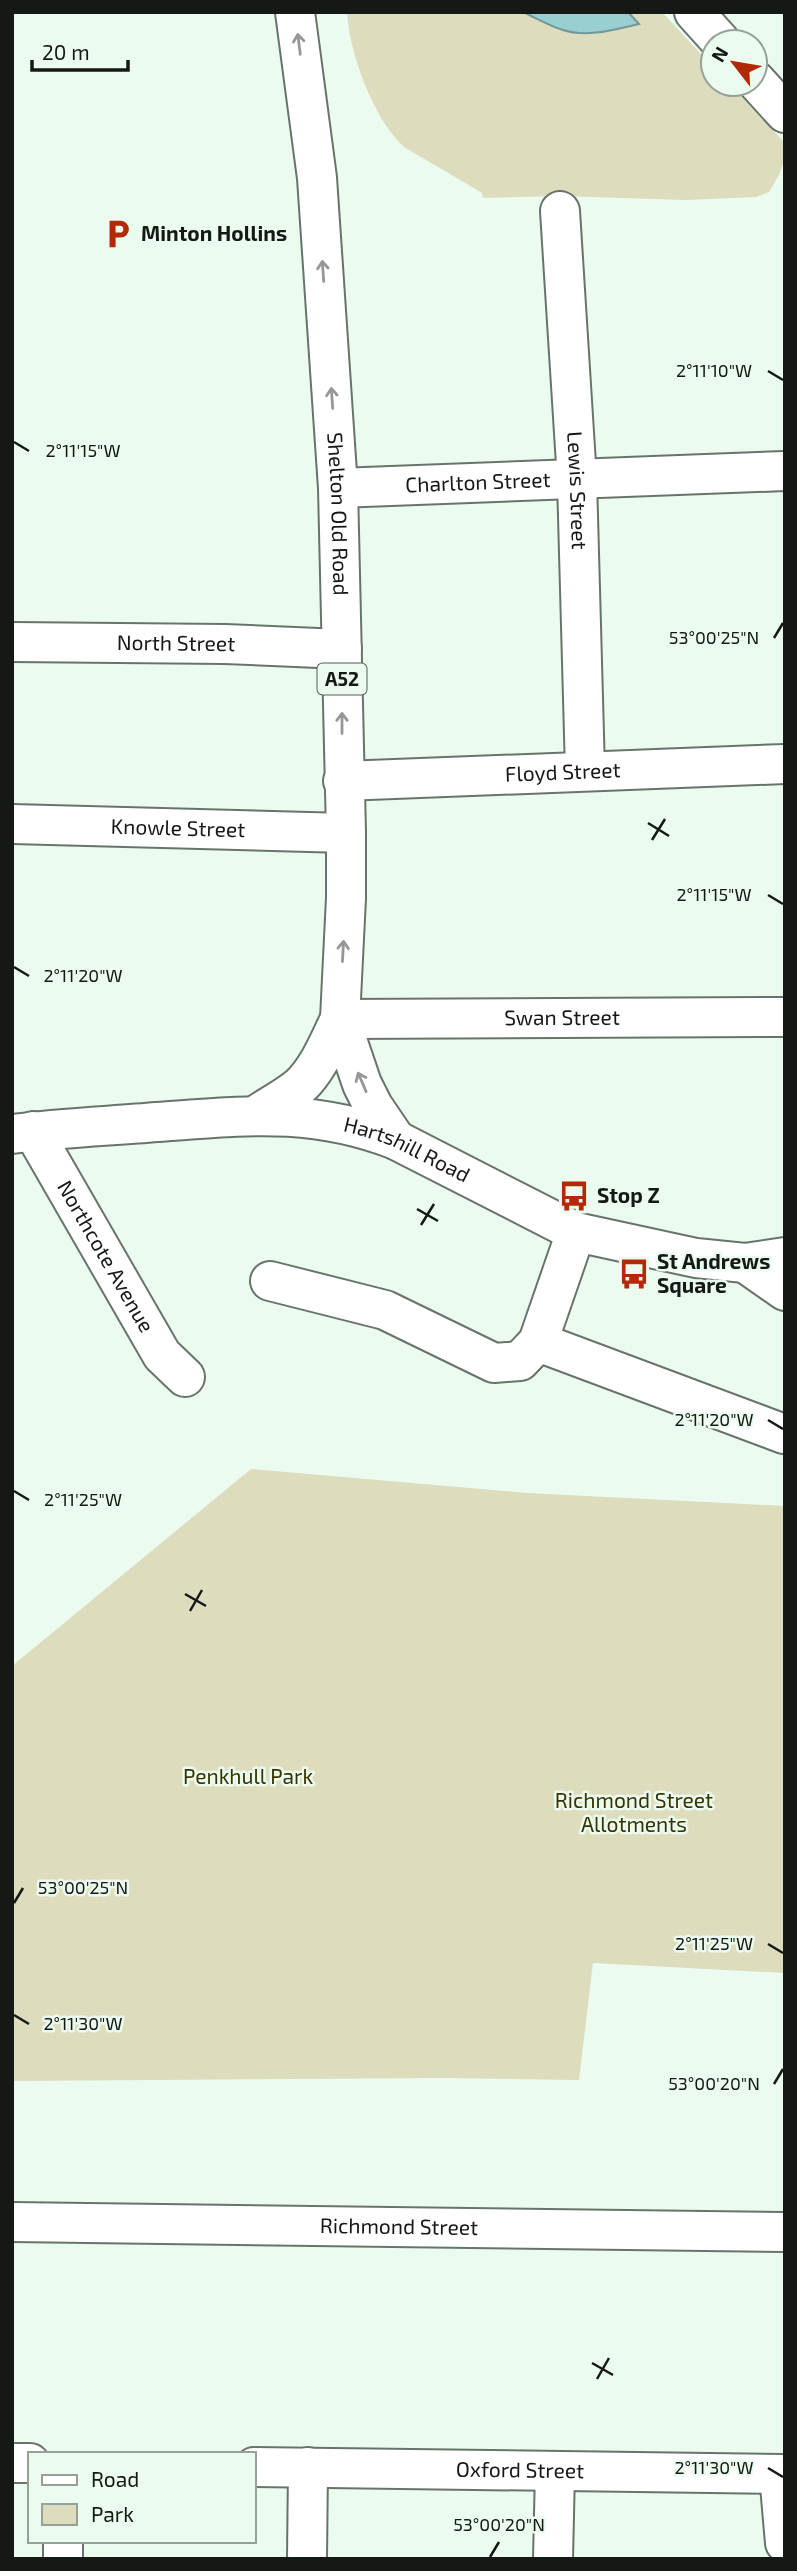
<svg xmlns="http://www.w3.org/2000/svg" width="797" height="2571" font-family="'Exo 2',sans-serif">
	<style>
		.green { fill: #dddcbd }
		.water { fill: #9acfd1; stroke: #729899; stroke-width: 2 }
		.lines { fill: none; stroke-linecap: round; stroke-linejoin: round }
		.minor-casing { stroke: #68746b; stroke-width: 42 }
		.major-casing { stroke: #68746b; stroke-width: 42 }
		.minor { stroke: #fff; stroke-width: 38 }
		.major { stroke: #fff; stroke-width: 38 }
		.oneway { stroke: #959896 }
		.ticks { fill: none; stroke: #141915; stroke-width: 2.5 }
		.labels { text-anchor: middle; stroke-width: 5; stroke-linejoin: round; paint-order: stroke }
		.shield { fill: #ecfbef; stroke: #555d56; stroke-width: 2 }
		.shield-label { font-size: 19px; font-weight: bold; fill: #141915 }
		.poi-label { font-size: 21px; font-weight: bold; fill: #141915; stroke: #ecfbef; text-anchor: start }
		.street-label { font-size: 21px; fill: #141915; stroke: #ecfbef }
		.park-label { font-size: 21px; fill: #373300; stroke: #ecfbef }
		.ticks-label { font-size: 18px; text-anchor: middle; fill: #141915; stroke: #ecfbef; stroke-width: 5; stroke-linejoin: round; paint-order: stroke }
	</style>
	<rect width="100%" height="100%" fill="#ecfbef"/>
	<!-- green -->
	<path class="green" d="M347,12H662L713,67V84H729L785,143V157L779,175L769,192L756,197L686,200L559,196L483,198L482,193C464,182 445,171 426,160C419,155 409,151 403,146C373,118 349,52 347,12Z
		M251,1469L528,1493L785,1506V1973L593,1963L579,2080L444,2078L12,2081V1666Z"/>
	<!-- water -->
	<path class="water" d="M523,12H628L639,24C616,29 588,38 563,30C550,26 536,18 523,12Z"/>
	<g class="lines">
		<!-- minor casing -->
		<g class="minor-casing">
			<g id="minor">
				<path d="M694,12L721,42"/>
				<path d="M755,80L785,113"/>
				<path id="s1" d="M560,211L577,480L585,771"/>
				<path id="s2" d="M338,488L785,471"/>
				<path id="s3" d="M12,642L225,644L342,649"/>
				<path id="s4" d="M343,781L785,764"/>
				<path id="s5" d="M12,824L346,833"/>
				<path id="s6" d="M340,1019L785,1017"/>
				<path id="s7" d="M33,1131L162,1355L185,1377"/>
				<path d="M745,1263L785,1291"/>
				<path d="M270,1281L385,1310L494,1363L520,1361L538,1342L784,1434"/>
				<path d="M538,1342L576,1232"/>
				<path id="s8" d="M12,2222L785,2232"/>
				<path d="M12,2463H30"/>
				<path id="s9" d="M254,2467L785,2474"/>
				<path d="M779,2474L785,2543"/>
				<path d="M63,2559V2541"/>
				<path d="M307,2559L308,2467"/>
				<path d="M553,2559L555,2471"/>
			</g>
		</g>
		<!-- major casing -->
		<g class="major-casing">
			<g id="major">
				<path id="s10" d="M295,12L317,178L338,488L346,833V898L340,1019L362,1084L373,1106L396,1140"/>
				<path d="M258,1114C271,1105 287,1097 300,1086C319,1068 329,1041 340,1019"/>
				<path id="s11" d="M12,1134C60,1128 109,1126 157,1122C245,1116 310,1107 396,1140L576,1232L696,1258L745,1263L785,1257"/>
			</g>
		</g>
		<!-- minor -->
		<use href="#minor" class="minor"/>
		<!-- major -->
		<use href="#major" class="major"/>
	</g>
	<!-- one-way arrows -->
	<defs><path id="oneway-shaft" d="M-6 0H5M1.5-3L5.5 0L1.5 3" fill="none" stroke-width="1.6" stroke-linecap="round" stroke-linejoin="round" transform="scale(1.75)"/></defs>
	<g class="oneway">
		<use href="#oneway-shaft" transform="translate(299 44) rotate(-97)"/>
		<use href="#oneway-shaft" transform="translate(323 271) rotate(-94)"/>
		<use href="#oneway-shaft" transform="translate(332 398) rotate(-94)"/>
		<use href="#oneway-shaft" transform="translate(342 723) rotate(-90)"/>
		<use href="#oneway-shaft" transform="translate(343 951) rotate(-87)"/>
		<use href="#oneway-shaft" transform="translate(362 1082) rotate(-113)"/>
	</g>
	<!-- ticks -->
	<path class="ticks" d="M768,371L783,380M14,442L29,451M774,638L783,623M648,823L669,836M652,840L665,819M768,895L783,904M14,967L29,976M417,1209L438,1221M421,1225L434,1204M768,1420L783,1429M14,1491L29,1500M185,1594L206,1606M190,1611L202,1590M14,1903L23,1888M768,1944L783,1953M14,2015L29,2024M774,2084L783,2069M592,2363L613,2375M597,2379L609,2358M768,2468L783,2477M490,2557L499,2542"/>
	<!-- icons -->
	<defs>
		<g id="parking-bare" transform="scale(2.415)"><path d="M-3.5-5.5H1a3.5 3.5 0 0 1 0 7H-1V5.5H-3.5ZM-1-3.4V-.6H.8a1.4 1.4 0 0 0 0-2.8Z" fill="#b32807" stroke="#ecfbef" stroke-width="2.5" paint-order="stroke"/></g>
		<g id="bus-bare" transform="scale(2.415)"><path d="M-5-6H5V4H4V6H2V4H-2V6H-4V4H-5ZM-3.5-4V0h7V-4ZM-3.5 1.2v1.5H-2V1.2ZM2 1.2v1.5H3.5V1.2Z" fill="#b32807" stroke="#ecfbef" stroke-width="2.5" paint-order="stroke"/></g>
	</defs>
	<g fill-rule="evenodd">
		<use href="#parking-bare" x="118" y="234"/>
		<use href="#bus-bare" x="574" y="1196"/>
		<use href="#bus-bare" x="634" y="1274"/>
	</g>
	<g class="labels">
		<!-- shield labels -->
		<rect class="shield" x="317.5" y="663.5" width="49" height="31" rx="5"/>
		<g class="shield-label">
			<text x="342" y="686">A52</text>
		</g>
		<!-- poi labels -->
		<g class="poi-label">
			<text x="141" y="241">Minton Hollins</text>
			<text x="597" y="1203">Stop Z</text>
			<text x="657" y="1269">St Andrews<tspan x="657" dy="24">Square</tspan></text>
		</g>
		<!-- street labels -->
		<g class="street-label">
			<text dy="7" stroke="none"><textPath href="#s2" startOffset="140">Charlton Street</textPath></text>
			<text dy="7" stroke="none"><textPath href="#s1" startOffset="280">Lewis Street</textPath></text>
			<text dy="7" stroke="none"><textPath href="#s10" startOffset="504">Shelton Old Road</textPath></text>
			<text dy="7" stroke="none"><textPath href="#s3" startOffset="164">North Street</textPath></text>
			<text dy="7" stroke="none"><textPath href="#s4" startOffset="220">Floyd Street</textPath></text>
			<text dy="7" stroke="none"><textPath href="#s5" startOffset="166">Knowle Street</textPath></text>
			<text dy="7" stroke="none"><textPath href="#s6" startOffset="222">Swan Street</textPath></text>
			<text dy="7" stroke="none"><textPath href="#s11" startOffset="401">Hartshill Road</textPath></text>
			<text dy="7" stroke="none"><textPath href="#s7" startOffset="145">Northcote Avenue</textPath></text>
			<text dy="7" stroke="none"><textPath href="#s8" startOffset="387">Richmond Street</textPath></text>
			<text dy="7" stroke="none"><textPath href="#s9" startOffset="266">Oxford Street</textPath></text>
		</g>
		<!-- park labels -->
		<g class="park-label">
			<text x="248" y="1784">Penkhull Park</text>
			<text x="634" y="1808">Richmond Street<tspan x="634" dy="24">Allotments</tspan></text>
		</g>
	</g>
	<g class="ticks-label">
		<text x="714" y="377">2°11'10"W</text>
		<text x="83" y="457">2°11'15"W</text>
		<text x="714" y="644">53°00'25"N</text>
		<text x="714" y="901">2°11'15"W</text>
		<text x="83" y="982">2°11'20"W</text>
		<text x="714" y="1426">2°11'20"W</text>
		<text x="83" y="1506">2°11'25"W</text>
		<text x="83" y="1894">53°00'25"N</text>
		<text x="714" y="1950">2°11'25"W</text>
		<text x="83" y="2030">2°11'30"W</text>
		<text x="714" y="2090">53°00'20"N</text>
		<text x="714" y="2474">2°11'30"W</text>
		<text x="499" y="2531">53°00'20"N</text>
	</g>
	<!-- border -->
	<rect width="797" height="2571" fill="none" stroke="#141915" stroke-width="28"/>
	<!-- legend -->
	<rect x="28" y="2452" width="228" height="91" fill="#ecfbef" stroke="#96a198" stroke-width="2"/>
	<rect x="42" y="2475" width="35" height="10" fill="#ffffff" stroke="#96a198" stroke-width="2"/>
	<text x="91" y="2487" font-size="21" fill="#141915">Road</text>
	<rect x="42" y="2504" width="35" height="21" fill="#dddcbd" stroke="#96a198" stroke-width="2"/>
	<text x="91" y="2522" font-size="21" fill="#141915">Park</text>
	<!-- north arrow -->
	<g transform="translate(734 63) rotate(301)"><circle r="33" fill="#ecfbef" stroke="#96a198" stroke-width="2"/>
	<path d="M0-5L12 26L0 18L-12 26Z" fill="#b32807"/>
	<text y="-10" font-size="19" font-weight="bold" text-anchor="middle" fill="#141915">N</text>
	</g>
	<!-- scale -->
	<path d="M32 60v10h96v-10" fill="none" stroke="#141915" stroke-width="3.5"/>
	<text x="42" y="60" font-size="21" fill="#141915" stroke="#ecfbef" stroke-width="5" paint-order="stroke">20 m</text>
</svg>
